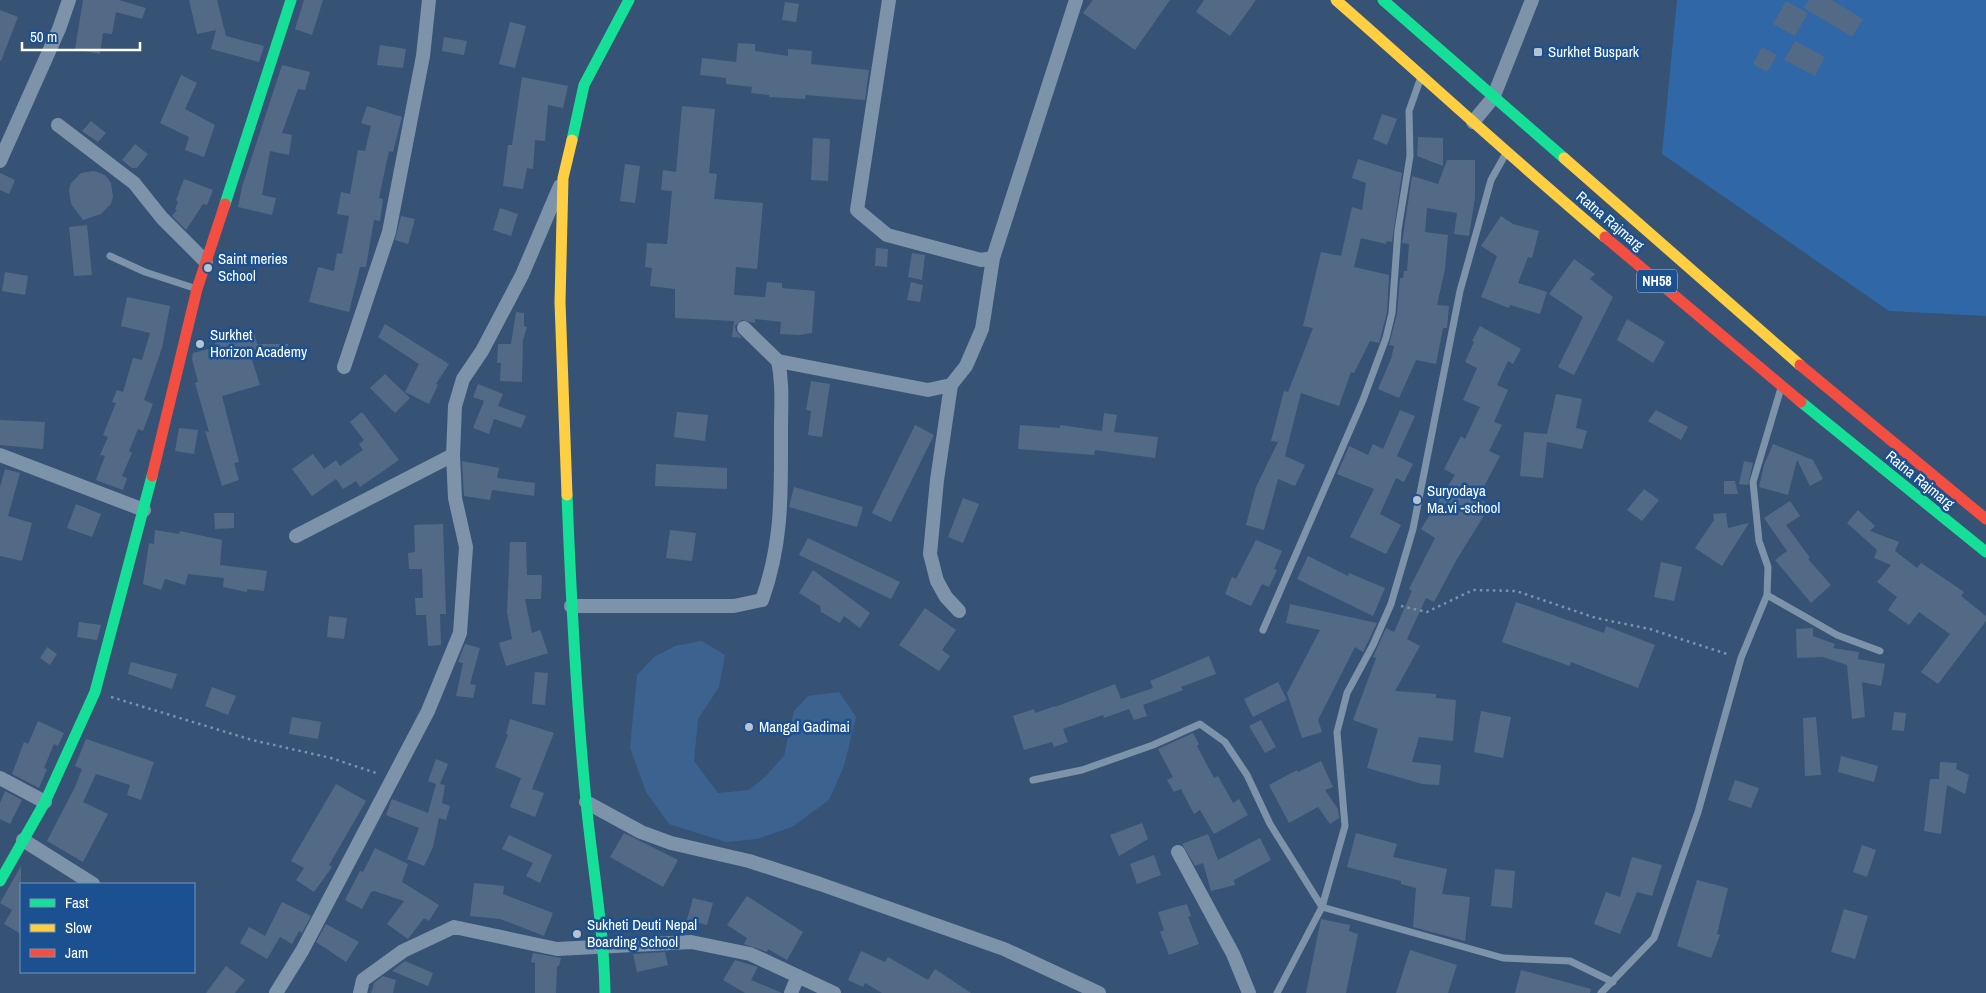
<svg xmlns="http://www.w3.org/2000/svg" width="1986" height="993" font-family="'Archivo Narrow',sans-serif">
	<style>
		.green { fill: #2f67a7 }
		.water { fill: #3c628f }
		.building { fill: #536a86 }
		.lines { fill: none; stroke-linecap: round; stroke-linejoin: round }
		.path { stroke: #7d93a9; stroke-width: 2.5; stroke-dasharray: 2.5 4; stroke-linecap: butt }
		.lane { stroke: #7d93a9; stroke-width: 7 }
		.street { stroke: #7d93a9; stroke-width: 14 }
		.fast { stroke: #16e098; stroke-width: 11 }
		.slow { stroke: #ffcf43; stroke-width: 11 }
		.jam { stroke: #f24e42; stroke-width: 11 }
		.poi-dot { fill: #b9c3cf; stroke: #1b5091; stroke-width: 2 }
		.labels { text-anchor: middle; stroke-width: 5; stroke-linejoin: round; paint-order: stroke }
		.shield { fill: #1b5091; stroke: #bbcade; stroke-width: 1 }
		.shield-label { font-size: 14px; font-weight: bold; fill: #fff }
		.poi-label { font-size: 15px; fill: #fff; stroke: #1b5091; text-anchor: start }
		.street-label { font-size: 15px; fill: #fff; stroke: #1b5091 }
	</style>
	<rect width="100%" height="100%" fill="#365376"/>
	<!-- green -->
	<path class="green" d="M1677,0H1986V316L1889,311L1662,154Z"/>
	<!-- water -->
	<path class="water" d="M702,641L725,655L719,687L698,719L694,761L718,793L749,790L766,776L784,756L794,711L808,696L839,692L856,717L844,766L829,800L792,827L757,839L726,842L669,824L646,792L630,748L637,675L654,657L675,646Z"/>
	<!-- building -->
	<path class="building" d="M83,0H119L146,8L142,19L116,12L112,34L103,33L100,54L75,49Z
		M189,0H217L226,36L264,46L259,62L211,49L216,30L197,34Z
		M304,0H323L312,35L295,29Z
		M1093,0H1170L1135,50L1083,13Z
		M1204,0H1256L1230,36L1196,12Z
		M1809,0H1832L1863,19L1852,37L1804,8Z
		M1786,1L1808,13L1795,36L1773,24Z
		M785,2L799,4L796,22L782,20Z
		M0,10L18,17L1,61L0,60Z
		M510,22L526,26L515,68L499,64Z
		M444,37L467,41L464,55L442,51Z
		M1795,41L1825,57L1815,76L1784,60Z
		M738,43L755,44V51L788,56V49L812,51L811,64L869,70L865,100L806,95L805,99L769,97V95L751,93L752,87L726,84V78L700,75L702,58L736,62Z
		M380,45L406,49L403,68L377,65Z
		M1762,47L1777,55L1767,72L1753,64Z
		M282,65L310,72L305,90L298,89L282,133L292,135L289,155L270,151L262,195L276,198L272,215L238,207L242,187Z
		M181,75L197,83L185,109L215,125L204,157L185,150L189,137L160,123Z
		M522,77L568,86L563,108L548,105L545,141L535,140L533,169L527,168L523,189L503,186L508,145H512Z
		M367,106L402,117L393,152L389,151L379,198L383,199L380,221L374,220L366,267H360L349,312L309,302L318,267L334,271L337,253L342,254L349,216L337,214L341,192L350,194L358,150L365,151L371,126L361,123Z
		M682,106L715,109L709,173L717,174L714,199L763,203L757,269L736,267L734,295L765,297L767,282L782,283V288L815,291L812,333L799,335L780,334L781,322L755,319V323L742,320L735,326L736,331L742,338L732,337L734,321L675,318V289L650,286L652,268L645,267L647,243L667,244L672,191L661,190L663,170L676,172Z
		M1382,114L1397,119L1387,145L1373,139Z
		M91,121L106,133L98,142L82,131Z
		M1418,137L1443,138V166L1417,156Z
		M813,138L830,139L828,181L811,180Z
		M135,144L148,154L137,168H132L122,160Z
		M1358,159L1402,173L1392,242L1387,241L1386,244L1361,238L1354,267L1389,275L1387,312L1381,336L1379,343L1370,341L1354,373L1351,372L1339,406L1301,393L1285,456L1305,465L1295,486L1278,479L1264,530L1246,525L1256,487L1278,442L1271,441L1284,391L1288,392L1313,328L1303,326L1321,252L1341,256L1352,207L1362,210L1366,183L1352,178Z
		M1447,160H1475V197L1469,236L1454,234L1457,213L1427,208L1425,232L1448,235L1445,269L1437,305L1449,306L1447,328H1443L1436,364L1416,360L1399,398L1378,389L1391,359L1394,346L1389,345L1397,314L1400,278H1403L1404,271H1407L1409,244L1402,243L1412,176L1438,184Z
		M625,164L640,166L635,203L620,201Z
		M94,171L105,175L111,183L113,197L111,204L101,214L83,220L71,204L69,190L71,183L81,173Z
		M0,173L15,180L9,194L0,190Z
		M184,179L213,190L207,205L203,204L186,230L172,216L177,210L175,209L178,202L176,200Z
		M500,208L518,214L511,236L493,230Z
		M401,216L415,219L408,244L395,240Z
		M1501,216L1513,224L1539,231L1532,258L1528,257L1518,283L1547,292L1540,314L1510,305L1509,308L1481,297L1497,256L1481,246Z
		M87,225L92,275L74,276L69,227Z
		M876,248L888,249L887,267L875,266Z
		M912,253L925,255L922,280L908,277Z
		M1574,259L1595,274L1590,279L1613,297L1574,375L1558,367L1583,317L1549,294Z
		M5,272L28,276L25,295L2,291Z
		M911,282L923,285L920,302L907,300Z
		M127,297L170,306L162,348L144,400L153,404L143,431L138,429L129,451L132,453L122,476L127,478L123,490L96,480L105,456L100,455L108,437L103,435L116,403L112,402L117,390L123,392L133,358L142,360L150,333L121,326Z
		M516,312L524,313V326L527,327L523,340L522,382L500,381L501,363H497L498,344H511Z
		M1627,319L1665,342L1653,363L1617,340Z
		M385,324L449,364L436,384L438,385L429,404L405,392L419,364L378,337Z
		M1480,326L1521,349L1513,364L1508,361L1497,385L1508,390L1494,422L1502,425L1489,451L1500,456L1478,498L1490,506L1457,559L1434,602L1426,598L1407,639L1420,646L1395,691L1436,694V698L1456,700L1453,741L1419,737L1412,762L1441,765L1439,785L1422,784L1367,768L1378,729L1353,720L1376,658L1373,657L1386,628L1394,632L1412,591L1409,589L1435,538L1421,529L1455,475L1444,469L1461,436L1465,439L1480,407L1463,400L1477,368L1465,362L1474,342L1472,341Z
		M254,332L257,344H288V356L251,357L260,385L222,396L239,462L234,463L239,480L222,486L205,431L209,432L195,383L198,382L192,359L193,353L216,347L215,343Z
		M385,374L410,398L395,413L370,388Z
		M811,381L830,384L822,437L808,435L811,411L806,410Z
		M478,384L503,394L498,406L526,416L521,428L494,419L489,434L473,428L484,401L473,397Z
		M1556,394L1582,399L1576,428L1587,431L1582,449L1547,442L1543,478L1520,476L1524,432L1547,434Z
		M1400,410L1415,416L1397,456L1413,464L1404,482L1396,478L1380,514L1401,525L1386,554L1350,537L1374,489L1337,474L1349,446L1368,455L1373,444L1383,449Z
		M1656,410L1688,427L1681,440L1648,421Z
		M362,412L399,460L360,487L356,481L343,489L336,479L312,496L292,469L313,454L324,469L336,460L340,466L363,450L359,444L364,440L350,422Z
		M677,412L708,415L705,441L674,437Z
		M1104,413L1117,415L1114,432L1158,437L1155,458L1095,450L1094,455L1018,449L1020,425L1060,428V425L1102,431Z
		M0,420L45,422L43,449L0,445Z
		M915,425L934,435L891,522L872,513Z
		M179,428L198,430L194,454L175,451Z
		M1773,444L1813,460L1823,479L1810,486L1797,460L1788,495L1759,487L1764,465Z
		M462,461L499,468L497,478L535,483L534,496L492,490L490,500L464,496Z
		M1744,461L1753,463L1748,485L1739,484Z
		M656,464L727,468V489L655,486Z
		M5,469L20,473L8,516L32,523L22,561L0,556V487Z
		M1724,481H1735L1738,494H1724Z
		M794,487L863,507L857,527L789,507Z
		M1644,489L1659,500L1642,521L1627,510Z
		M963,498L979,504L963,543L948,537Z
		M1790,501L1800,516L1786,525L1810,558L1808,559L1831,585L1811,603L1775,560L1787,551L1764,518Z
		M76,504L101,514L92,537L67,528Z
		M1858,510L1875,526L1870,531L1899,542L1895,551L1917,568L1921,563L1948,581L1964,592L1961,596L1986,616V621L1938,684L1921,672L1950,634L1919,612L1909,625L1888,610L1897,597L1877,582L1891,565L1874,558L1877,550L1847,523Z
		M214,513H234V528L215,529Z
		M1726,513L1728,528L1749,523L1722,566L1695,548L1714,520L1713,514Z
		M443,524L446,614H440L441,645L428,646L426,615H416L415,598H423L422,569H409L408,553L415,552L414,525Z
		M155,530L179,534L180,531L222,540L220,565L267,571L264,591L247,589V592L223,587L224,578L188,574L185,585L165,579L161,590L143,584L149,543L154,544Z
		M670,530L696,533L692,561L666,558Z
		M808,538L900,582L891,599L799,555Z
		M1256,540L1282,551L1274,569L1277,570L1269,587L1262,584L1251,606L1225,594L1232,577L1236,579Z
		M510,542H526L527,575H542L541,599H525L532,633L540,630L548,653L506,666L499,643L512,639L507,612Z
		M1308,556L1348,576L1349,573L1385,588L1373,616L1297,579Z
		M1661,562L1682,567L1674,601L1654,597Z
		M813,570L870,613L860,628L844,616L840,623L821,612L820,606L799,593Z
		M1516,602L1604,633L1606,626L1655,645L1638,688L1571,662L1570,666L1502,642Z
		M1290,604L1377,623L1363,652L1355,647L1318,720L1322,732L1302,738L1287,693L1320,630L1286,623Z
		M925,608L956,630L942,650L950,656L939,671L899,645Z
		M329,616L347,618L344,639L327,637Z
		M79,622L101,625L97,640L77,637Z
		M1813,628V636L1835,644L1833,648L1859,652L1858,659L1885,664L1881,686L1862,682L1865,717L1852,719L1847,665L1823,657L1797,658L1796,629Z
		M465,644L480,648L470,684L476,685L473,698L456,696L463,663L458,662Z
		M47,647L57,654L50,665L40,658Z
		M1209,656L1216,674L1181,687L1183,690L1143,705L1147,716L1134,720L1129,709L1104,718L1103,715L1063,729L1068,742L1054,747L1052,742L1024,750L1013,716L1034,709L1035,713L1055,706V707L1115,684L1121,699L1153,688L1150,681Z
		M131,662L177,674L172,689L128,674Z
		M535,672L548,673L545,705L532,704Z
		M1278,682L1287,700L1253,717L1244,699Z
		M212,687L236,696L228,715L205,706Z
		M1481,711L1511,717L1503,758L1474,752Z
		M1894,712L1906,713L1904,731L1892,730Z
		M292,717L321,722L318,739L289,734Z
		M1816,717L1821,775L1805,776L1803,718Z
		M510,719L554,733L532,789L544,793L535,817L510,807L521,778L495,767L508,735L506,734Z
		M1261,720L1276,747L1265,753L1249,726Z
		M38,721L64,733L58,746L54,744L44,768L47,769L39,788L12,774L24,742L28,744Z
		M1193,733L1199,744L1197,746L1214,778L1218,776L1233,803L1239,799L1248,815L1214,834L1200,810L1194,814L1181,789L1174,792L1167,780L1173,777L1158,749Z
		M86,739L154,762L141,800L127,795L130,785L96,774L83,802L108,814L83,862L47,841L75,787L82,769L75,766Z
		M1841,756L1878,766L1874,782L1838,772Z
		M436,759L448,764L440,784L445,785L442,803L450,806L446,820L439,818L433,847L424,866L407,859L419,828L386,815L392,799L428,813L436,784L428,781Z
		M1321,761L1333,787L1325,790L1338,809L1339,818L1330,824L1318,807L1289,823L1269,785L1297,770L1298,772Z
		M1940,762L1957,763L1956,769L1969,775L1965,794L1947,785L1941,834L1924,831L1930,779H1939Z
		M1735,780L1759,788L1751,808L1728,800Z
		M336,784L366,801L329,865L332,867L314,892L296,880L304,868L291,861Z
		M5,791L22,800L10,824L0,819V803Z
		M1142,823L1148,839L1119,856L1110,835Z
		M624,833L678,860L663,887L610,857Z
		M1356,833L1397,844L1393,857L1447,869L1442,894L1470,897L1465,941L1413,927L1416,888L1401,884V881L1347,867Z
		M1208,834L1218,860L1260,838L1271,860L1234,880L1235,885L1211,891L1203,863L1195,866L1182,844Z
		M509,835L552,855L540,883L526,876L533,863L502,849Z
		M1862,845L1876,850L1867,877L1853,872Z
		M375,848L408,864L402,882L439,905L429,921L424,918L408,939L387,924L404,901L374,891L371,892L362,909L345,900L360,871L363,872Z
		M1154,855L1161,875L1137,884L1130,864Z
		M1632,857L1662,865L1652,896L1637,892L1620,934L1594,924L1606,892L1620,897Z
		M21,866V934L4,924L12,910L0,903Z
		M1495,869L1515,871L1512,908L1491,906Z
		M1697,880L1728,888L1717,934L1720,935L1711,958L1677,946Z
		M474,883L504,886L503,894L553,913L544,936L500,919L470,916Z
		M747,896L803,932L787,960L768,949L767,952L744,944L747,938L727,925Z
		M693,898L713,903L707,925L687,920Z
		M282,902L311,916L302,933L299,931L292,944L280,937L267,959L240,943L249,927L265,936Z
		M1187,904L1191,916L1188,917L1199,944L1169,955L1160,932L1164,930L1158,912Z
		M1844,909L1868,916L1855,959L1831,952Z
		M1321,919L1350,925L1349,931L1358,934L1346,993H1306Z
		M326,924L359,942L346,962L316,942Z
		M1410,950L1457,965L1448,993H1396Z
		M861,951L885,962L888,957L928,980L935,969L971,993H882L865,983L863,987L848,980Z
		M665,952L668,965L637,972L633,954Z
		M533,953L561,958L559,966H557L556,993H535V963L531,962Z
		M735,960L758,967L751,980L782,993H745L723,980Z
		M405,961L433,973L428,986L392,971Z
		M226,966L245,980L235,993H206Z
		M1521,970L1591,989L1590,993H1515Z
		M383,976L396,980L393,993H371L374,983Z"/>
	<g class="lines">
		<!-- path -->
		<path class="path" d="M1401,606L1427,612L1473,590L1516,591L1596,618L1650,629L1730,655
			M111,697L252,740L331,758L379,774"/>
		<!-- lane -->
		<path class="lane" d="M110,256L145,272L197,289
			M1767,595L1837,635L1880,651
			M1263,630L1363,400L1386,338L1392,313L1398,230L1410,156L1409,111L1421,77
			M1033,780L1082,770L1153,745L1200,724L1225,742L1247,775L1270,824L1322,907L1503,958L1570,961L1613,982
			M1277,993L1322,907L1345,826L1337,732L1347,693L1373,645L1391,604L1413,529L1460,291L1491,180L1505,155
			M1601,993L1654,938L1698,812L1741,658L1767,595L1768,567L1759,541L1753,482L1781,388"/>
		<!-- street -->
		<path class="street" d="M889,0L857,210L887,235L981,260L993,258
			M1473,122L1493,98L1532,0
			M58,125L134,183L162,218L206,262
			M0,161L59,29L69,0
			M744,328L778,361L928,390L951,385
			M344,367L389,232L423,56L429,0
			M0,455L144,510
			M296,536L453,455
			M571,606H734L762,600C783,542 781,491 781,430C781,406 783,384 778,361
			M959,611L946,597L937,581L930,554L937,480L951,385L966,366L982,329L993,258L1076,0
			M0,778L45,802
			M586,802L641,832L671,843L749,861L820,884L1004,949L1099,993
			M23,840L93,884
			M1178,852L1233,954L1249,993
			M276,993L302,951L428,711L460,633L466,547L455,498L453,455L455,406L463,379L482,351L522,275L560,186
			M360,993L363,980L403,951L454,927L557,949L691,942L750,954L834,993
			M791,993L798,976"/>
		<!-- fast -->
		<path class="fast" d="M1383,0L1564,158
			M572,140L584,85L629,0
			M225,204L291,0
			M1801,402L1986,552
			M567,495C571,597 576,699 586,801C592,865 604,928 605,993
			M0,881L45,802L95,692L152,476"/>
		<!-- slow -->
		<path class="slow" d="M1336,0C1426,79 1514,160 1605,237
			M1564,158L1800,365
			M567,495L560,302L563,178L572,140"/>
		<!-- jam -->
		<path class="jam" d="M1605,237L1801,402
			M1800,365L1986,519
			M152,476L197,289L225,204"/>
	</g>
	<!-- markers -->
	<g class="poi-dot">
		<rect x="1533" y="47" width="10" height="10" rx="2.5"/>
		<circle cx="208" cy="268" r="5"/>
		<circle cx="200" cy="344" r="5"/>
		<circle cx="1417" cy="500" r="5"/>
		<circle cx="749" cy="727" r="5"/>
		<circle cx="577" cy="934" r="5"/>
	</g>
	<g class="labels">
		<!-- shield labels -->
		<rect class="shield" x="1637" y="269.5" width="40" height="23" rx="4"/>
		<g class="shield-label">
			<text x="1657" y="286">NH58</text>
		</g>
		<!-- poi labels -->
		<g class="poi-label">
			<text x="1548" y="57">Surkhet Buspark</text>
			<text x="218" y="264">Saint meries<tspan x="218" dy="17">School</tspan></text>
			<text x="210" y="340">Surkhet<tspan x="210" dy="17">Horizon Academy</tspan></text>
			<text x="1427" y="496">Suryodaya<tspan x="1427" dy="17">Ma.vi -school</tspan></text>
			<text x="759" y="732">Mangal Gadimai</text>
			<text x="587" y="930">Sukheti Deuti Nepal<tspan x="587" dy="17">Boarding School</tspan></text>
		</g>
		<!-- street labels -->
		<g class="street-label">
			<text transform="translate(1610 221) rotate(40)" y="5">Ratna Rajmarg</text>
			<text transform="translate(1920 480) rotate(39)" y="5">Ratna Rajmarg</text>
		</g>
	</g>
	<!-- legend -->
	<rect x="20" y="883" width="175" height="90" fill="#1b5091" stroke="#7696bd"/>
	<rect x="30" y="899" width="25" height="8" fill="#16e098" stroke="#7696bd"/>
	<text x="65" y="908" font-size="15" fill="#ffffff">Fast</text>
	<rect x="30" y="924" width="25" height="8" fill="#ffcf43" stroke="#7696bd"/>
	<text x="65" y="933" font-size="15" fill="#ffffff">Slow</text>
	<rect x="30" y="949" width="25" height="8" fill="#f24e42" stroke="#7696bd"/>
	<text x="65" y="958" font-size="15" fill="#ffffff">Jam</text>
	<!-- scale -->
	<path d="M22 42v8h118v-8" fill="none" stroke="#ffffff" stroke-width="2.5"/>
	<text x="30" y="42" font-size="15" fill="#ffffff" stroke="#1b5091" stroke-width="4" paint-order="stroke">50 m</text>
</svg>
